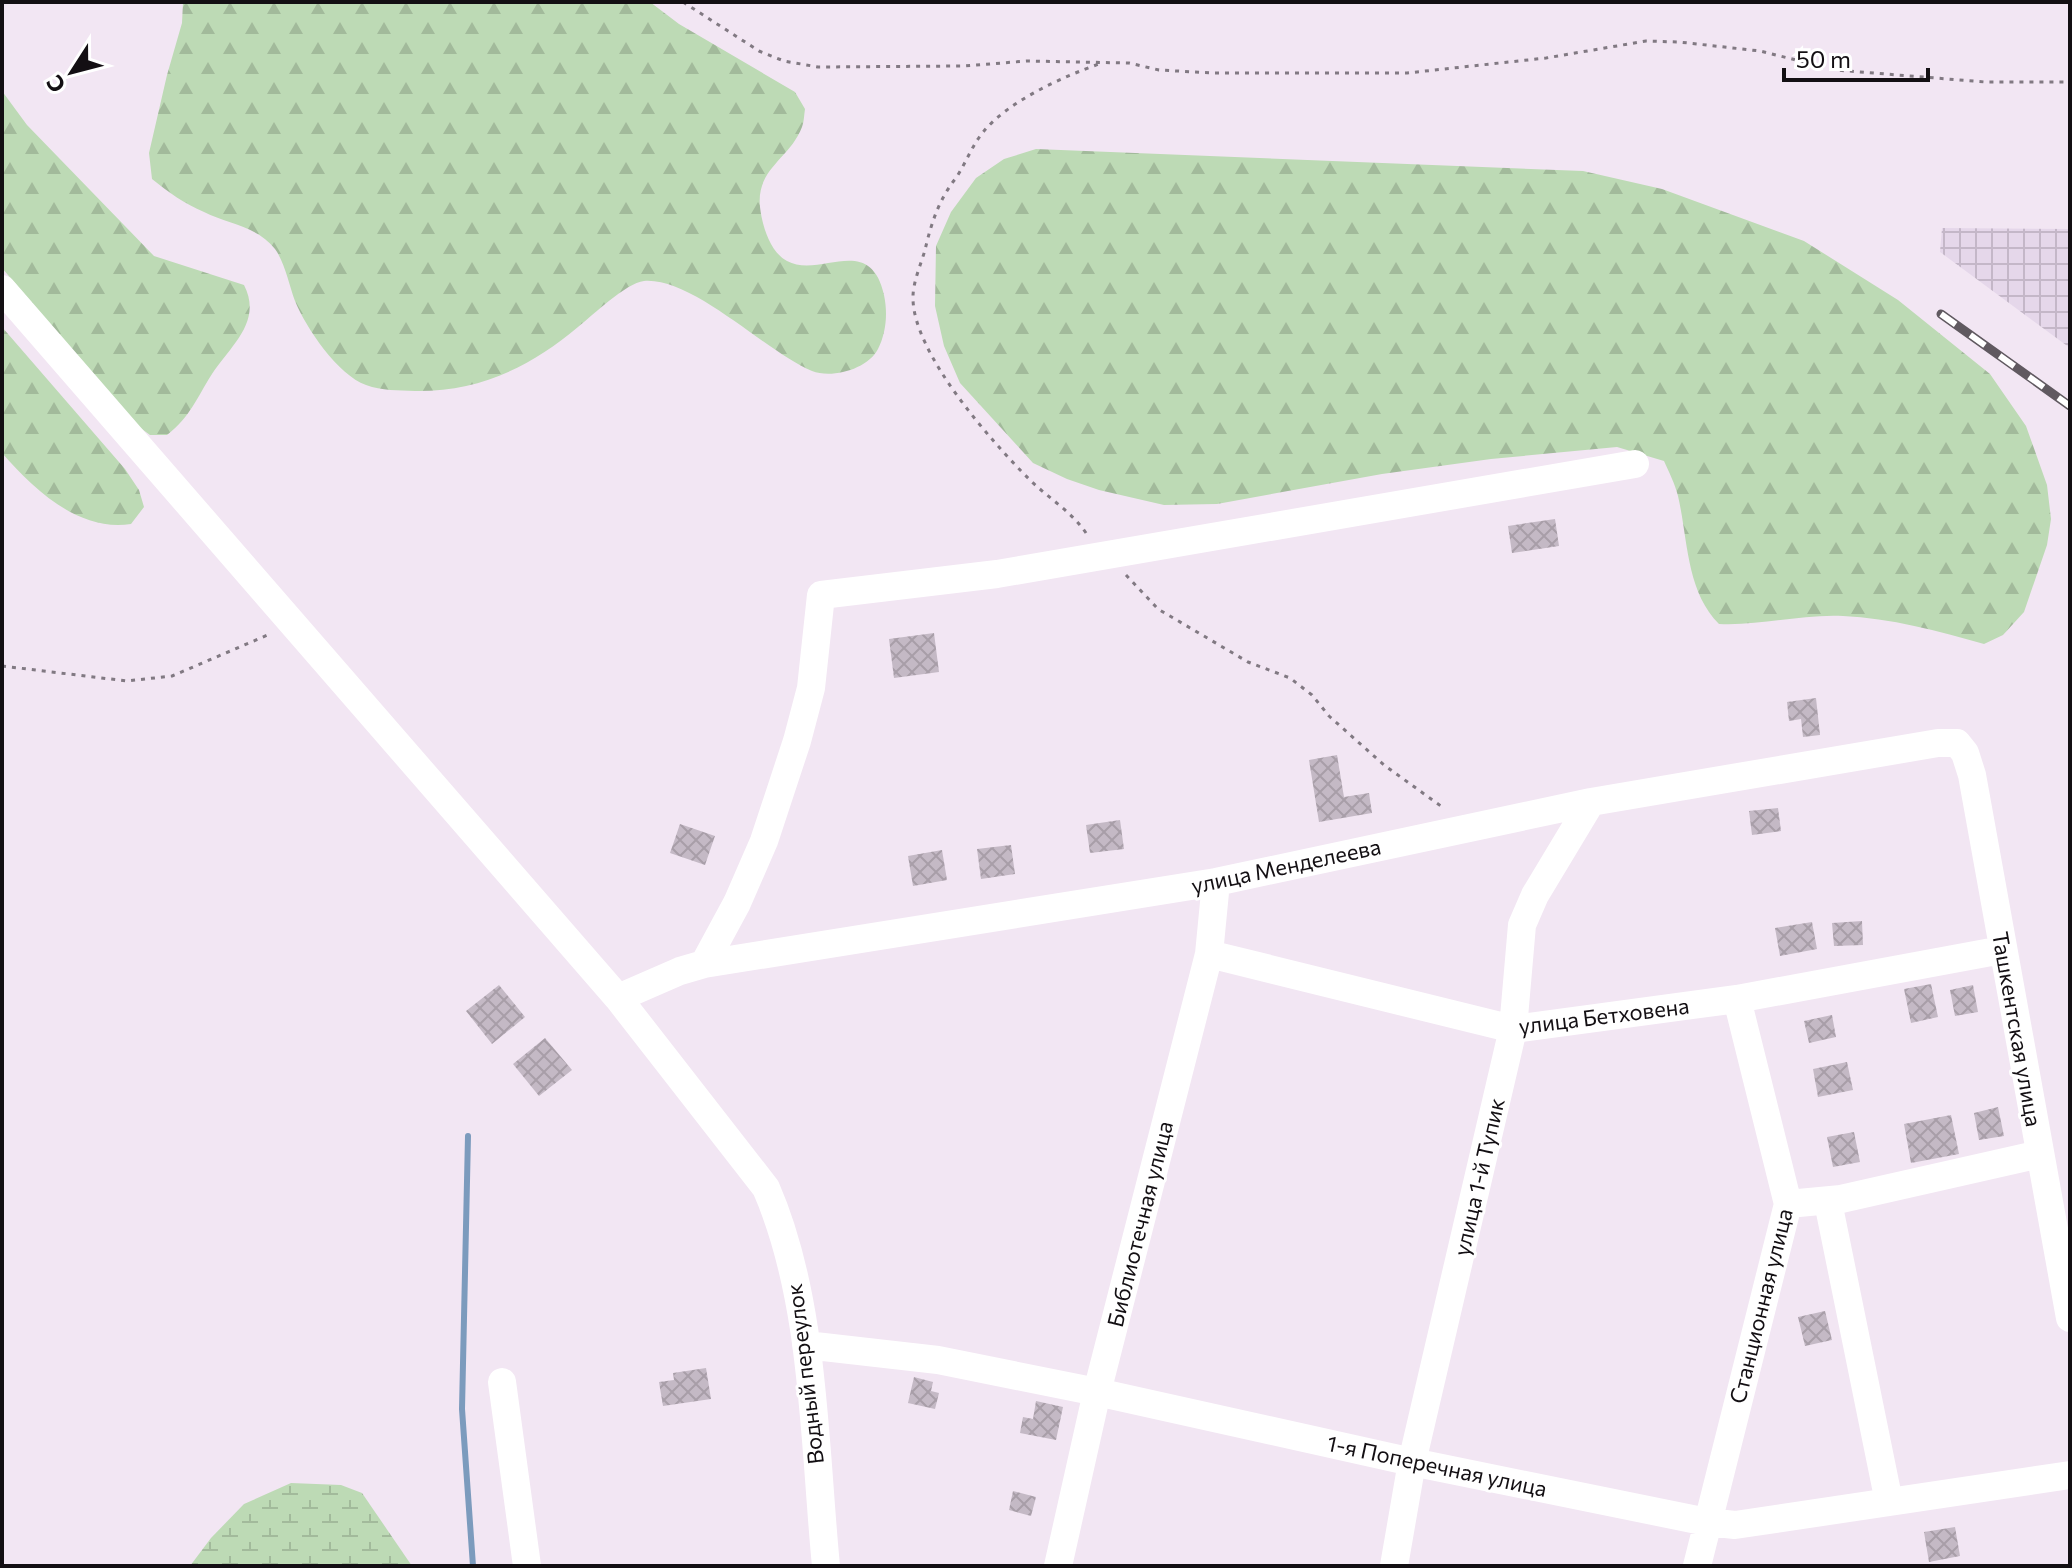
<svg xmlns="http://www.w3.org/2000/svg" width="2072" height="1568" font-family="Commissioner,sans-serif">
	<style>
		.industrial { fill: url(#industrial-grid) }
		.forest { fill: url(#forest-firs) }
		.wetland { fill: url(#wetland-marsh) }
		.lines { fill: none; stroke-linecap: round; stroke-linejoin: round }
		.stream { stroke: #7c9bbd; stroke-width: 6 }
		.building { fill: url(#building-cross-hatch) }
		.path { stroke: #817982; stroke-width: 3; stroke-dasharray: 4 6; stroke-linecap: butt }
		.minor { stroke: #fff; stroke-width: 28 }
		.rail-casing { stroke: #605960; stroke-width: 9 }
		.rail { stroke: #fff; stroke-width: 6; stroke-dasharray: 18; stroke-linecap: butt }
		.labels { text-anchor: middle; stroke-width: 6; stroke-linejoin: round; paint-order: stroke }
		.street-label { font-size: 22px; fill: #130f13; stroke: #fff }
	</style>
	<defs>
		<pattern id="industrial-grid" width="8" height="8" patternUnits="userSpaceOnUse" patternTransform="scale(2)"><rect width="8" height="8" fill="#e5d7ea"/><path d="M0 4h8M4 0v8" fill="none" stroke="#c4b7c8"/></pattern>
		<pattern id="forest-firs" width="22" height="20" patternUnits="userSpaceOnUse" patternTransform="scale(2)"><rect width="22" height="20" fill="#bddab5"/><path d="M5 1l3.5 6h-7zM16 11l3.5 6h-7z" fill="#a2ba9b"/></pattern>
		<pattern id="wetland-marsh" width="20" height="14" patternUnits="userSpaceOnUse" patternTransform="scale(2)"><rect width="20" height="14" fill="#bddab5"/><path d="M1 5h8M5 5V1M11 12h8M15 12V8" fill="none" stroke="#a2ba9b"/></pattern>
		<pattern id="building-cross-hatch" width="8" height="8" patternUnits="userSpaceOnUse" patternTransform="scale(2)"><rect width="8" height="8" fill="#c4b9c5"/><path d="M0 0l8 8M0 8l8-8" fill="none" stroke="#a89ea8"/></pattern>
	</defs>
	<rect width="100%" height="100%" fill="#f2e6f3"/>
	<!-- industrial -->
	<path class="industrial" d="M1942,228L2070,229V348L1940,252Z"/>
	<!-- forest -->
	<path class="forest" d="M183,2H650L679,24L795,92L805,109C804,115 804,122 802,127C790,159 756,168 760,207C762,225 770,252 787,261C820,279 870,232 884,295C888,314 886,333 878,349C868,369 832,379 812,371C766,352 693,277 644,281C626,283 593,315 578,327C531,367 478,392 415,391C398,390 382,391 366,385C338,375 306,328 295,301C289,285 285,263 275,249C257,226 228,224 204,212C185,204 168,192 152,179L149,153L167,75L182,23Z
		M2,91L27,125L154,256L244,285C263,322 230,346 212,374C196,399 191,416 167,435H150L135,424L2,268Z
		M1036,149L1583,171L1662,189L1804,241L1898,300L1990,374L2026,426L2047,485L2051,519L2047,545L2024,612L2003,635L1984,644C1939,631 1890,618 1843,616C1802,614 1760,626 1719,624C1686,591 1688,539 1678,496C1675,484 1669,472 1664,461L1617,447L1491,459L1382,474L1217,504L1164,505L1099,490L1067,479L1033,463L960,383L944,346L935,306L936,246L951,212L976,178L1004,159Z
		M2,327L125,469L139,490L144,507L131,524C78,532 34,489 2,453Z"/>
	<!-- wetland -->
	<path class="wetland" d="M291,1483L341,1485L362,1493L412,1566H190L211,1538L244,1504Z"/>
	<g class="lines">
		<!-- stream -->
		<path class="stream" d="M468,1136L462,1409L473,1566"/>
	</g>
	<!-- building -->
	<path class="building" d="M1555,519L1559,546L1512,553L1508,526Z
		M934,633L939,672L894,678L889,639Z
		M1816,698L1820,735L1803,737L1801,719L1789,721L1787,702Z
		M1337,755L1344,797L1369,793L1372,813L1319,822L1309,760Z
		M1778,808L1781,831L1752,835L1749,811Z
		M1120,820L1124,849L1090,853L1086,825Z
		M680,824L715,836L705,865L670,853Z
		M1011,845L1015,874L981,879L977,849Z
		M942,850L947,880L913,886L908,856Z
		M1862,921L1863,945L1834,946L1832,923Z
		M1812,922L1817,949L1780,956L1775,928Z
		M1931,984L1938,1017L1911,1023L1904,989Z
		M499,985L525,1017L492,1044L466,1011Z
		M1973,985L1978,1012L1955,1016L1950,990Z
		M1832,1015L1836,1037L1809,1043L1804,1021Z
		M545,1038L572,1070L539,1096L513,1064Z
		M1847,1062L1853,1090L1818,1097L1813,1069Z
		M1998,1107L2004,1136L1979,1140L1974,1113Z
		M1951,1115L1959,1154L1911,1163L1904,1124Z
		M1854,1132L1860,1162L1833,1167L1827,1137Z
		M1825,1311L1832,1340L1805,1346L1798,1317Z
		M706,1368L711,1399L663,1406L659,1382L674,1380L673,1373Z
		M914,1377L933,1382L931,1391L939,1393L935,1409L908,1403Z
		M1036,1401L1063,1407L1056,1440L1020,1433L1023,1417L1033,1419Z
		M1013,1491L1036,1497L1031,1516L1009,1510Z
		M1955,1527L1960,1556L1929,1562L1924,1532Z"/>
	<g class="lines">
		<!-- path -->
		<path class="path" d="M683,2L759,51L784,61L818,67L964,66L1027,61L1129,63L1159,70L1213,73H1407L1546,58L1646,41L1679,42L1760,51L1836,70L1985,82H2070
			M1086,533C1071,511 1048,498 1029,479C991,441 912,352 913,297C913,282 921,264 925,250C931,224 939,199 956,178C966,163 972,145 984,131C1009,101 1062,77 1099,64
			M1126,575L1158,609L1248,662L1290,678L1312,695L1329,716L1384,765L1445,809
			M2,666L127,681L172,676L270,634"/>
		<!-- minor -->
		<path class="minor" d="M2,289L618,998L766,1188C815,1300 814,1444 826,1566
			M1209,954L1513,1029L1737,999L2002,950
			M704,964L737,903L764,841L797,741L811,688L821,595L997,574L1635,464
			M618,998L680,971L704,964L1216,882L1591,802L1938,743H1957L1965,753L1972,775L2070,1318
			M1828,1202L1889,1502
			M1788,1204L1841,1199L2040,1154
			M806,1345L938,1360L1097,1392L1412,1462L1707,1522L1735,1525L2070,1475
			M502,1382L527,1566
			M1058,1566L1097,1392L1209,954L1216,882
			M1394,1566L1412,1462L1513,1029L1522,925L1535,895L1591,802
			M1697,1566L1788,1204L1737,999"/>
		<!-- rail casing -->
		<g class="rail-casing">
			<path id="rail" d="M1941,314L2070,406"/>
		</g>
		<!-- rail -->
		<use href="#rail" class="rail"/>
	</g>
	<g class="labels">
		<!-- street labels -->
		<g class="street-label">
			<text transform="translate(1286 866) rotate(-12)" y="8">улица Менделеева</text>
			<text transform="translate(1604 1016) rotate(-7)" y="8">улица Бетховена</text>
			<text transform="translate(2017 1029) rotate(80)" y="8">Ташкентская улица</text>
			<text transform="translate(1479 1177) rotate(-77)" y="8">улица 1-й Тупик</text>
			<text transform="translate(1140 1224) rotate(-76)" y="8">Библиотечная улица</text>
			<text transform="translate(1761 1306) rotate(-76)" y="8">Станционная улица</text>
			<text transform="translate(805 1374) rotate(-97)" y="8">Водный переулок</text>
			<text transform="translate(1437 1466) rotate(12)" y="8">1-я Поперечная улица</text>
		</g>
	</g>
	<!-- border -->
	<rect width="2072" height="1568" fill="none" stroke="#130f13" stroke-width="8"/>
	<!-- north arrow -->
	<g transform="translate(72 72) rotate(234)" stroke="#ffffff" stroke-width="6" paint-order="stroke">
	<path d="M0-6L14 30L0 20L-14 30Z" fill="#130f13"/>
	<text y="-12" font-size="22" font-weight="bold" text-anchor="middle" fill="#130f13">С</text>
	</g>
	<!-- scale -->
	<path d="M1784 68v12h144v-12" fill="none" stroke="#130f13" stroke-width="4"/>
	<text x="1796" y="68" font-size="24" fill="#130f13" stroke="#ffffff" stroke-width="6" paint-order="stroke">50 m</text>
</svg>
